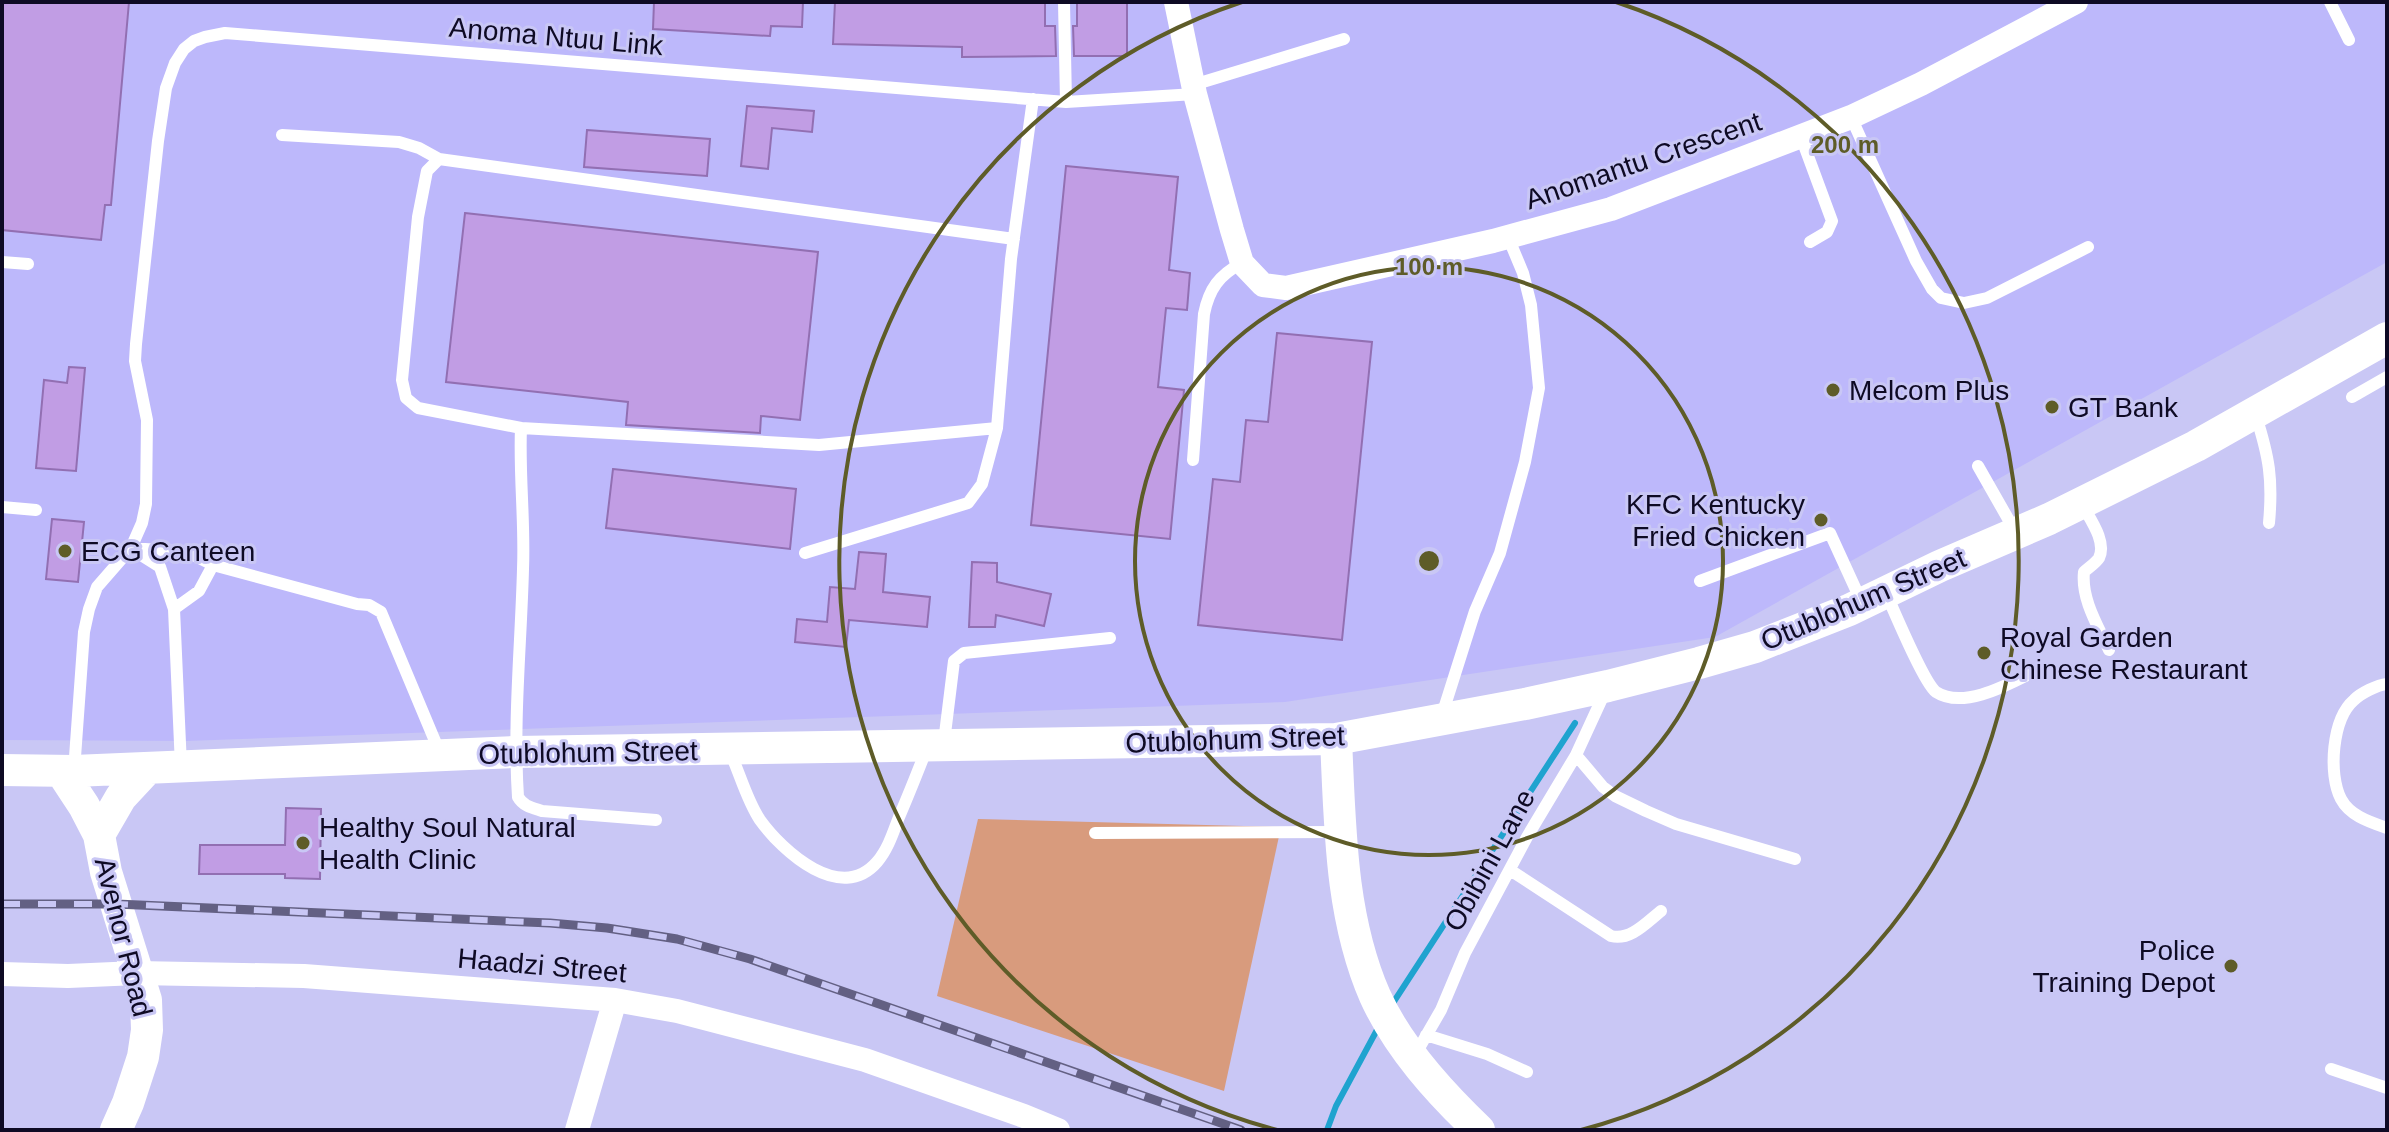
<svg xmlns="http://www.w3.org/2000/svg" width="2389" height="1132" font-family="Arial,sans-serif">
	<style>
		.built { fill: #bdb8fb }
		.green { fill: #d89b7d }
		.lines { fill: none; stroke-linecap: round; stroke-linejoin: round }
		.stream { stroke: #1fa3cf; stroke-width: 6 }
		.building { fill: #c19de4; stroke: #926fb2; stroke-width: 2 }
		.lane { stroke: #fff; stroke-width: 12 }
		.street { stroke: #fff; stroke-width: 24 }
		.secondary { stroke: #fff; stroke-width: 32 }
		.rail-casing { stroke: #636083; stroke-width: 9 }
		.rail { stroke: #c9c7f5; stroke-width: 6; stroke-dasharray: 18; stroke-linecap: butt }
		.ring { fill: none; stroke: #5e5c28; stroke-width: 4 }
		.poi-dot { fill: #5e5c28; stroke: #c9c7f5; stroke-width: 3 }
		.labels { text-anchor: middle; stroke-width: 6; stroke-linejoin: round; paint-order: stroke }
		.street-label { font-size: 28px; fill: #0e0a24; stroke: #c9c7f5 }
		.poi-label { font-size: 28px; fill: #0e0a24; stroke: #c9c7f5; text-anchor: start }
		.centre { fill: #5e5c28; stroke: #c9c7f5; stroke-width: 4 }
		.ring-label { font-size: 24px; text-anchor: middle; font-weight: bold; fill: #5e5c28; stroke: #c9c7f5; stroke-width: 6; stroke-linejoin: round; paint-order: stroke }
	</style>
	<rect width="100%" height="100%" fill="#c9c7f5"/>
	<!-- built -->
	<path class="built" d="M2,2H2387V262L1715,637L1285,702L186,741L2,740Z"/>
	<!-- green -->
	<path class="green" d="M978,819L1281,827L1224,1091L937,996Z"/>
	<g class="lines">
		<!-- stream -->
		<path class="stream" d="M1393,1003L1575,723
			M1327,1130L1336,1106L1378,1028"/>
	</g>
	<!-- building -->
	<path class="building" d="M2,2H129L111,205H105L101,240L2,230Z
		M654,2H803L802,27L771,26L770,36L653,29Z
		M835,2H1045V26H1055L1056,56L962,57V47L833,44Z
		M1077,2H1127V56H1074L1073,26H1077Z
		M747,106L814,111L812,132L772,128L768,169L741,166Z
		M587,130L710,139L707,176L584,167Z
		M1066,166L1178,177L1169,270L1190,273L1187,310L1166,308L1158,387L1184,390L1170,539L1031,525Z
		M465,213L818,252L800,420L761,416L760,433L626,425L628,402L446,382Z
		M1277,333L1372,342L1342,640L1198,625L1213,479L1240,482L1246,420L1268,422Z
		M69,367L85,368L76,471L36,468L44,380L67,383Z
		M613,469L796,489L790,549L606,528Z
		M52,519L84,522L78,582L46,579Z
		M859,552L886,554L883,592L930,597L927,627L849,620L846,647L795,642L797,619L827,622L830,587L855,589Z
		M972,562L997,563V582L1051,594L1044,626L996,615L995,627H969Z
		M286,808L321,809L320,879L285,878V874H199L200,845H285Z"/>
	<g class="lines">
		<!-- lane -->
		<path class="lane" d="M1064,2L1066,102
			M2330,2L2349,40
			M1193,85L1344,39
			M1851,117L1916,261L1932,289L1941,298L1964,303L1987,298L2088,247
			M282,135L399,142L419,148L439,159
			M1801,137L1832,221L1827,232L1810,242
			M2,262L28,264
			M2352,397L2387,377
			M2256,416C2269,457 2273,479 2269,523
			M521,428L819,445L997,428
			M1193,460L1204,314C1209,289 1219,275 1242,263
			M1978,466L2015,531
			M2083,506C2090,519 2107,542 2099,558C2096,563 2088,568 2084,572C2081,599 2098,626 2109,650
			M2,507L36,510
			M131,548L187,552L213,565
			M133,550L160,567L174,609
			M805,553L968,503L982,484L997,428L1011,259L1033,99
			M1700,581L1830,533L1862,603
			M1886,593C1894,611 1924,683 1936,692C1965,711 2014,681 2041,668
			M2387,684C2377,685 2361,693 2354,700C2332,719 2328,774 2341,799C2350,816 2370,822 2387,828
			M1442,715L1475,611L1500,553L1525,462L1539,388L1531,305L1523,273L1508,237
			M944,742L954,661L964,653L1110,638
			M730,752C740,774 747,801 760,820C783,852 841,904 877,862C888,849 893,833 899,817C909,794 918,771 927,748
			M1576,755L1603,787L1615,796L1646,811L1676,824L1795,859
			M181,766L174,609L199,591L213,565L357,604L369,605L381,612L440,753
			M74,771L84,632L89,609L97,587L131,548L142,523L146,504L147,420L135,361L136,344L158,141L166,88L175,63L184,49L194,41L205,37L225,33L1066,102L1195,94
			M656,820L542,811C533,808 523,806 518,797C513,721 521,645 523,569C525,522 519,475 521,428L418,408L406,398L402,380L418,217L427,171L439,159L1014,239
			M1095,833L1340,832
			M1510,870L1611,936C1630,941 1646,923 1661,911
			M1426,1035L1487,1054L1527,1072
			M1415,1055L1441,1010L1465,953L1527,837L1576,755L1605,692
			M2331,1069L2387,1088"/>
		<!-- street -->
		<path class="street" d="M1176,2L1195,94L1232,230L1242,263L1263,285L1286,288L1493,241L1611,209L1851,117L1921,84L2076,2
			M2,974L68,976L137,973L304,976L615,1000L677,1011L865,1060L1024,1116L1058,1130
			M577,1130L615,1000"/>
		<!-- secondary -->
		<path class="secondary" d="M1336,739C1340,825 1340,916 1375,996C1398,1047 1439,1092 1479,1130
			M2,770L74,771L516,752L1336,739L1525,704L1608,686L1699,663L1755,647L1849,610L1940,566L2049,519L2196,446L2387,338
			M61,771L84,806L99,835L106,872L146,1000L147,1030L143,1057L128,1103L116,1130
			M99,835L121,797L148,768"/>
		<!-- rail casing -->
		<g class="rail-casing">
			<path id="rail" d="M2,904H116L550,923L607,928L677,939L750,959L1241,1130"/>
		</g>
		<!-- rail -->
		<use href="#rail" class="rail"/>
	</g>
	<!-- distance rings -->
	<g class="ring">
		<circle cx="1429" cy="561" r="294"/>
		<path d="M1277 1130A589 589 0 0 1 1242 2M1616 2A589 589 0 0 1 1581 1130"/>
	</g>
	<!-- markers -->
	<g class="poi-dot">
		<circle cx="1833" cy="390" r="8"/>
		<circle cx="2052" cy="407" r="8"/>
		<circle cx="1821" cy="520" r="8"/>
		<circle cx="65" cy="551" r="8"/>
		<circle cx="1984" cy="653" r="8"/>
		<circle cx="303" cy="843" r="8"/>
		<circle cx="2231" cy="966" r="8"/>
	</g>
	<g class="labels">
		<!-- street labels -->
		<g class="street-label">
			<text transform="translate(556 36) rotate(5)" y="10">Anoma Ntuu Link</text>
			<text transform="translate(1643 160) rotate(-19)" y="10">Anomantu Crescent</text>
			<text transform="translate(1863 599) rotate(-23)" y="10">Otublohum Street</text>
			<text transform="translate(1235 739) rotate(-2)" y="10">Otublohum Street</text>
			<text transform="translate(588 752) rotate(-1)" y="10">Otublohum Street</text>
			<text transform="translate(1489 860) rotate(-61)" y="10">Obibini Lane</text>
			<text transform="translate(124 937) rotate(76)" y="10">Avenor Road</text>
			<text transform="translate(542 965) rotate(5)" y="10">Haadzi Street</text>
		</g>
		<!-- poi labels -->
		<g class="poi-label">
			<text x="1849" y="400">Melcom Plus</text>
			<text x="2068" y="417">GT Bank</text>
			<text x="1805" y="514" text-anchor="end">KFC Kentucky<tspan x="1805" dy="32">Fried Chicken</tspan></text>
			<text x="81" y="561">ECG Canteen</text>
			<text x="2000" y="647">Royal Garden<tspan x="2000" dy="32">Chinese Restaurant</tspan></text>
			<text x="319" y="837">Healthy Soul Natural<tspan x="319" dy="32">Health Clinic</tspan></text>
			<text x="2215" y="960" text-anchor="end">Police<tspan x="2215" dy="32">Training Depot</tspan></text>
		</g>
	</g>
	<circle cx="1429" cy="561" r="12" class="centre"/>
	<g class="ring-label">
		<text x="1845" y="153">200 m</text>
		<text x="1429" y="275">100 m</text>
	</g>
	<!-- border -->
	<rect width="2389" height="1132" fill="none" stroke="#0e0a24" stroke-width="8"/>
</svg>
